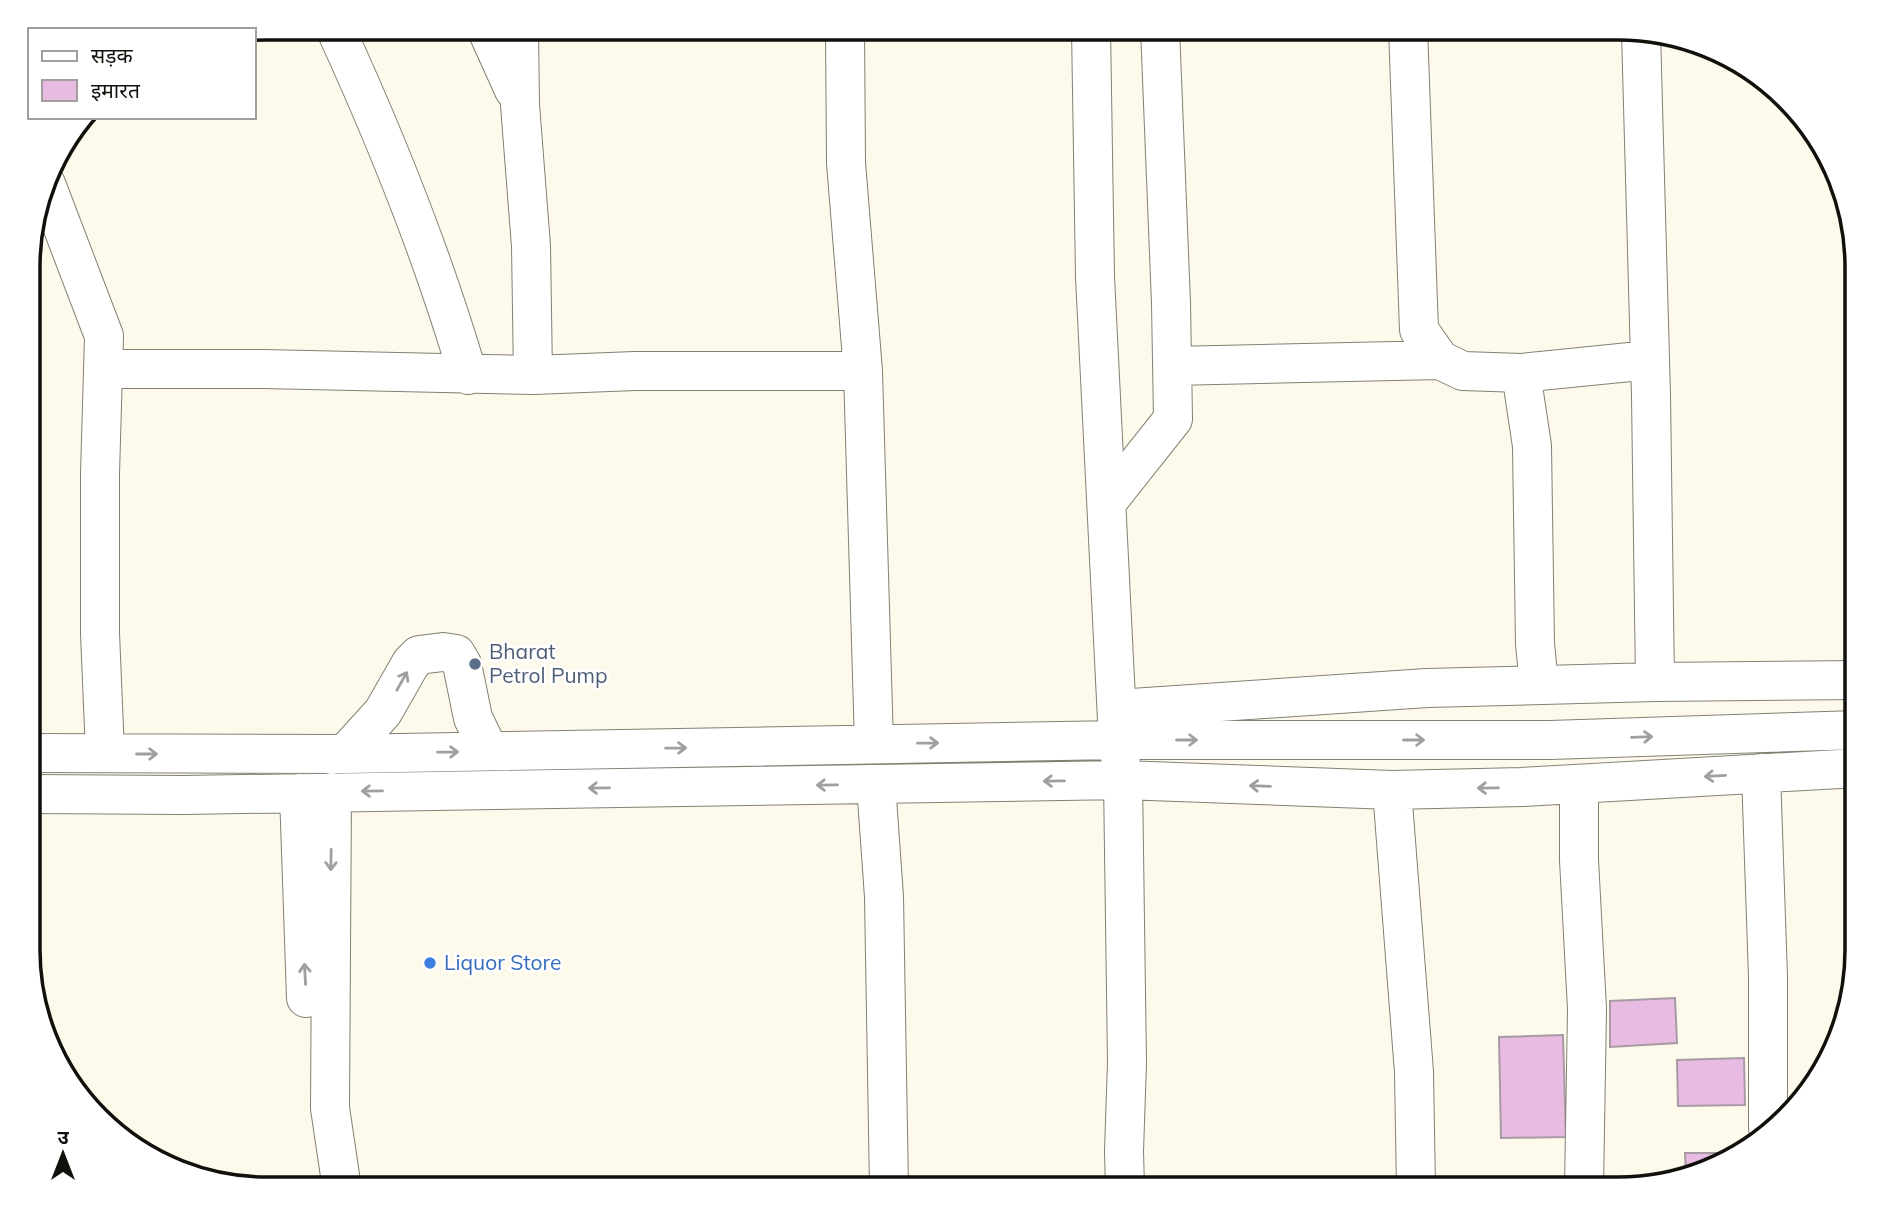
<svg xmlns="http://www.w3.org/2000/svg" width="1885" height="1217" font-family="Mulish,'Noto Sans Devanagari',sans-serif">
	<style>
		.building { fill: #e8bce2; stroke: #a79aa4; stroke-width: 2 }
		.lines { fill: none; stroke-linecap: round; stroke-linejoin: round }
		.minor-casing { stroke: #838072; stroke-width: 40 }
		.minor { stroke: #fff; stroke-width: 38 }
		.oneway { stroke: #a09f9d }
		.service-dot { fill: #5c6f8a; stroke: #fff; stroke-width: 2.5 }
		.shop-dot { fill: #3f7fe0; stroke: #fff; stroke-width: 2.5 }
		.labels { text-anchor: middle; stroke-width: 5; stroke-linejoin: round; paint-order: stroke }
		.service-label { font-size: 21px; fill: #4e5e75; stroke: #fff; text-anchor: start }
		.shop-label { font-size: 21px; fill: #366cbe; stroke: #fff; text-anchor: start }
		.rim { fill: none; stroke: #11100b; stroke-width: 3.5 }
	</style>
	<rect width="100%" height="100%" fill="#fdfaeb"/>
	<!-- building -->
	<path class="building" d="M1675,998L1677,1043L1610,1047V1001Z
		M1563,1035L1566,1137L1501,1138L1499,1037Z
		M1744,1058L1745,1105L1678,1106L1677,1060Z
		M1685,1153H1742L1737,1157L1686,1173Z"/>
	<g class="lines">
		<!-- minor casing -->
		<g class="minor-casing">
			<path id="minor" d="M335,28C387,141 433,256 468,375
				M486,28L514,90
				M519,28L520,105L531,246L533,375
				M845,28L846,163L863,371
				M1091,28L1095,277L1118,740L1123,780L1127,1063L1124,1151L1125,1189
				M1408,28L1419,330L1440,360L1463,371L1521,373L1532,446L1535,644L1539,684
				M46,184L104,336L100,474V633L105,753
				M1172,366L1440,360
				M103,369H263L533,375L635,371H863L874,744
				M1521,373L1650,360
				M1108,501L1173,419L1171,303L1160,28
				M1655,682L1857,680
				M1117,709L1427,688L1655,682L1651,396L1641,32
				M30,753L345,754L1118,740H1550L1857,730
				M345,754L383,712L411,663L419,655L443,652L456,654L462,664L473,718L489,751
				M1761,773L1768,977V1128
				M876,784L884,897L889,1189
				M1579,784V860L1587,1009L1584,1189
				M1392,790L1414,1072L1416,1189
				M332,792L330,1108L342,1189
				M299,793L306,998
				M30,794L184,795L1123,780L1392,790L1522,787L1857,768"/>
		</g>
		<!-- minor -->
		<use href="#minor" class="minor"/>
	</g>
	<!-- one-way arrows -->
	<defs><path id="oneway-shaft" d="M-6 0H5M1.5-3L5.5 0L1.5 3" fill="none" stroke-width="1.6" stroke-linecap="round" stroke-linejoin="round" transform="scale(1.75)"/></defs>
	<g class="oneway">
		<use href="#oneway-shaft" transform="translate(402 681) rotate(-61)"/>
		<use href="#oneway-shaft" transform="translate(1642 737) rotate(-2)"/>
		<use href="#oneway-shaft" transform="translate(1187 740)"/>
		<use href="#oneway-shaft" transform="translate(1414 740)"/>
		<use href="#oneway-shaft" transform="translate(928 743) rotate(-1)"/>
		<use href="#oneway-shaft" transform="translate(676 748) rotate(-1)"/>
		<use href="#oneway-shaft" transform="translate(448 752) rotate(-1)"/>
		<use href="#oneway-shaft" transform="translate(147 754)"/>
		<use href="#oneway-shaft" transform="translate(1715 776) rotate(177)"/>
		<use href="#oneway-shaft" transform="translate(1054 781) rotate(179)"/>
		<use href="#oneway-shaft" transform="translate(827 785) rotate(179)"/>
		<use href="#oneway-shaft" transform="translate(1260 786) rotate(-178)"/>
		<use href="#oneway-shaft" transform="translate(599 788) rotate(179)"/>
		<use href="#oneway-shaft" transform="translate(1488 788) rotate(179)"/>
		<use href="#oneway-shaft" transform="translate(372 791) rotate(179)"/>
		<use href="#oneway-shaft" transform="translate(331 860) rotate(91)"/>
		<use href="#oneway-shaft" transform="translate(305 974) rotate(-93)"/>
	</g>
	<!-- markers -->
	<circle class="service-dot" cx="475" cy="664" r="7"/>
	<circle class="shop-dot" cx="430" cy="963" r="7"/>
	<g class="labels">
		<!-- service labels -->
		<g class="service-label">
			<text x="489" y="659">Bharat<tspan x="489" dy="24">Petrol Pump</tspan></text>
		</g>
		<!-- shop labels -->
		<g class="shop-label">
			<text x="444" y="970">Liquor Store</text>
		</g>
	</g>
	<!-- crop -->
	<path d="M0 0H1885V1217H0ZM267 40H1618A227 227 0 0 1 1845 267V950A227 227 0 0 1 1618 1177H267A227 227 0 0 1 40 950V267A227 227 0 0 1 267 40Z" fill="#fff" fill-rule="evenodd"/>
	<path class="rim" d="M267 40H1618A227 227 0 0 1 1845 267V950A227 227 0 0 1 1618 1177H267A227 227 0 0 1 40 950V267A227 227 0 0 1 267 40Z"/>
	<!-- legend -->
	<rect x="28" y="28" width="228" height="91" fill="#ffffff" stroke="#a09f9d" stroke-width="2"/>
	<rect x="42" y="51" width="35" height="10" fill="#ffffff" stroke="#a09f9d" stroke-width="2"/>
	<text x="91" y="63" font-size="21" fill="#11100b">सड़क</text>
	<rect x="42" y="80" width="35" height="21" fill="#e8bce2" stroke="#a09f9d" stroke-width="2"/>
	<text x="91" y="98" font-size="21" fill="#11100b">इमारत</text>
	<!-- north arrow -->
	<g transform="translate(63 1154)" stroke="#ffffff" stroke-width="5" paint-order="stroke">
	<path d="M0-5L12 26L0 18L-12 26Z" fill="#11100b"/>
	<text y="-10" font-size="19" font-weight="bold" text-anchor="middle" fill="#11100b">उ</text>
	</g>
</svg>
